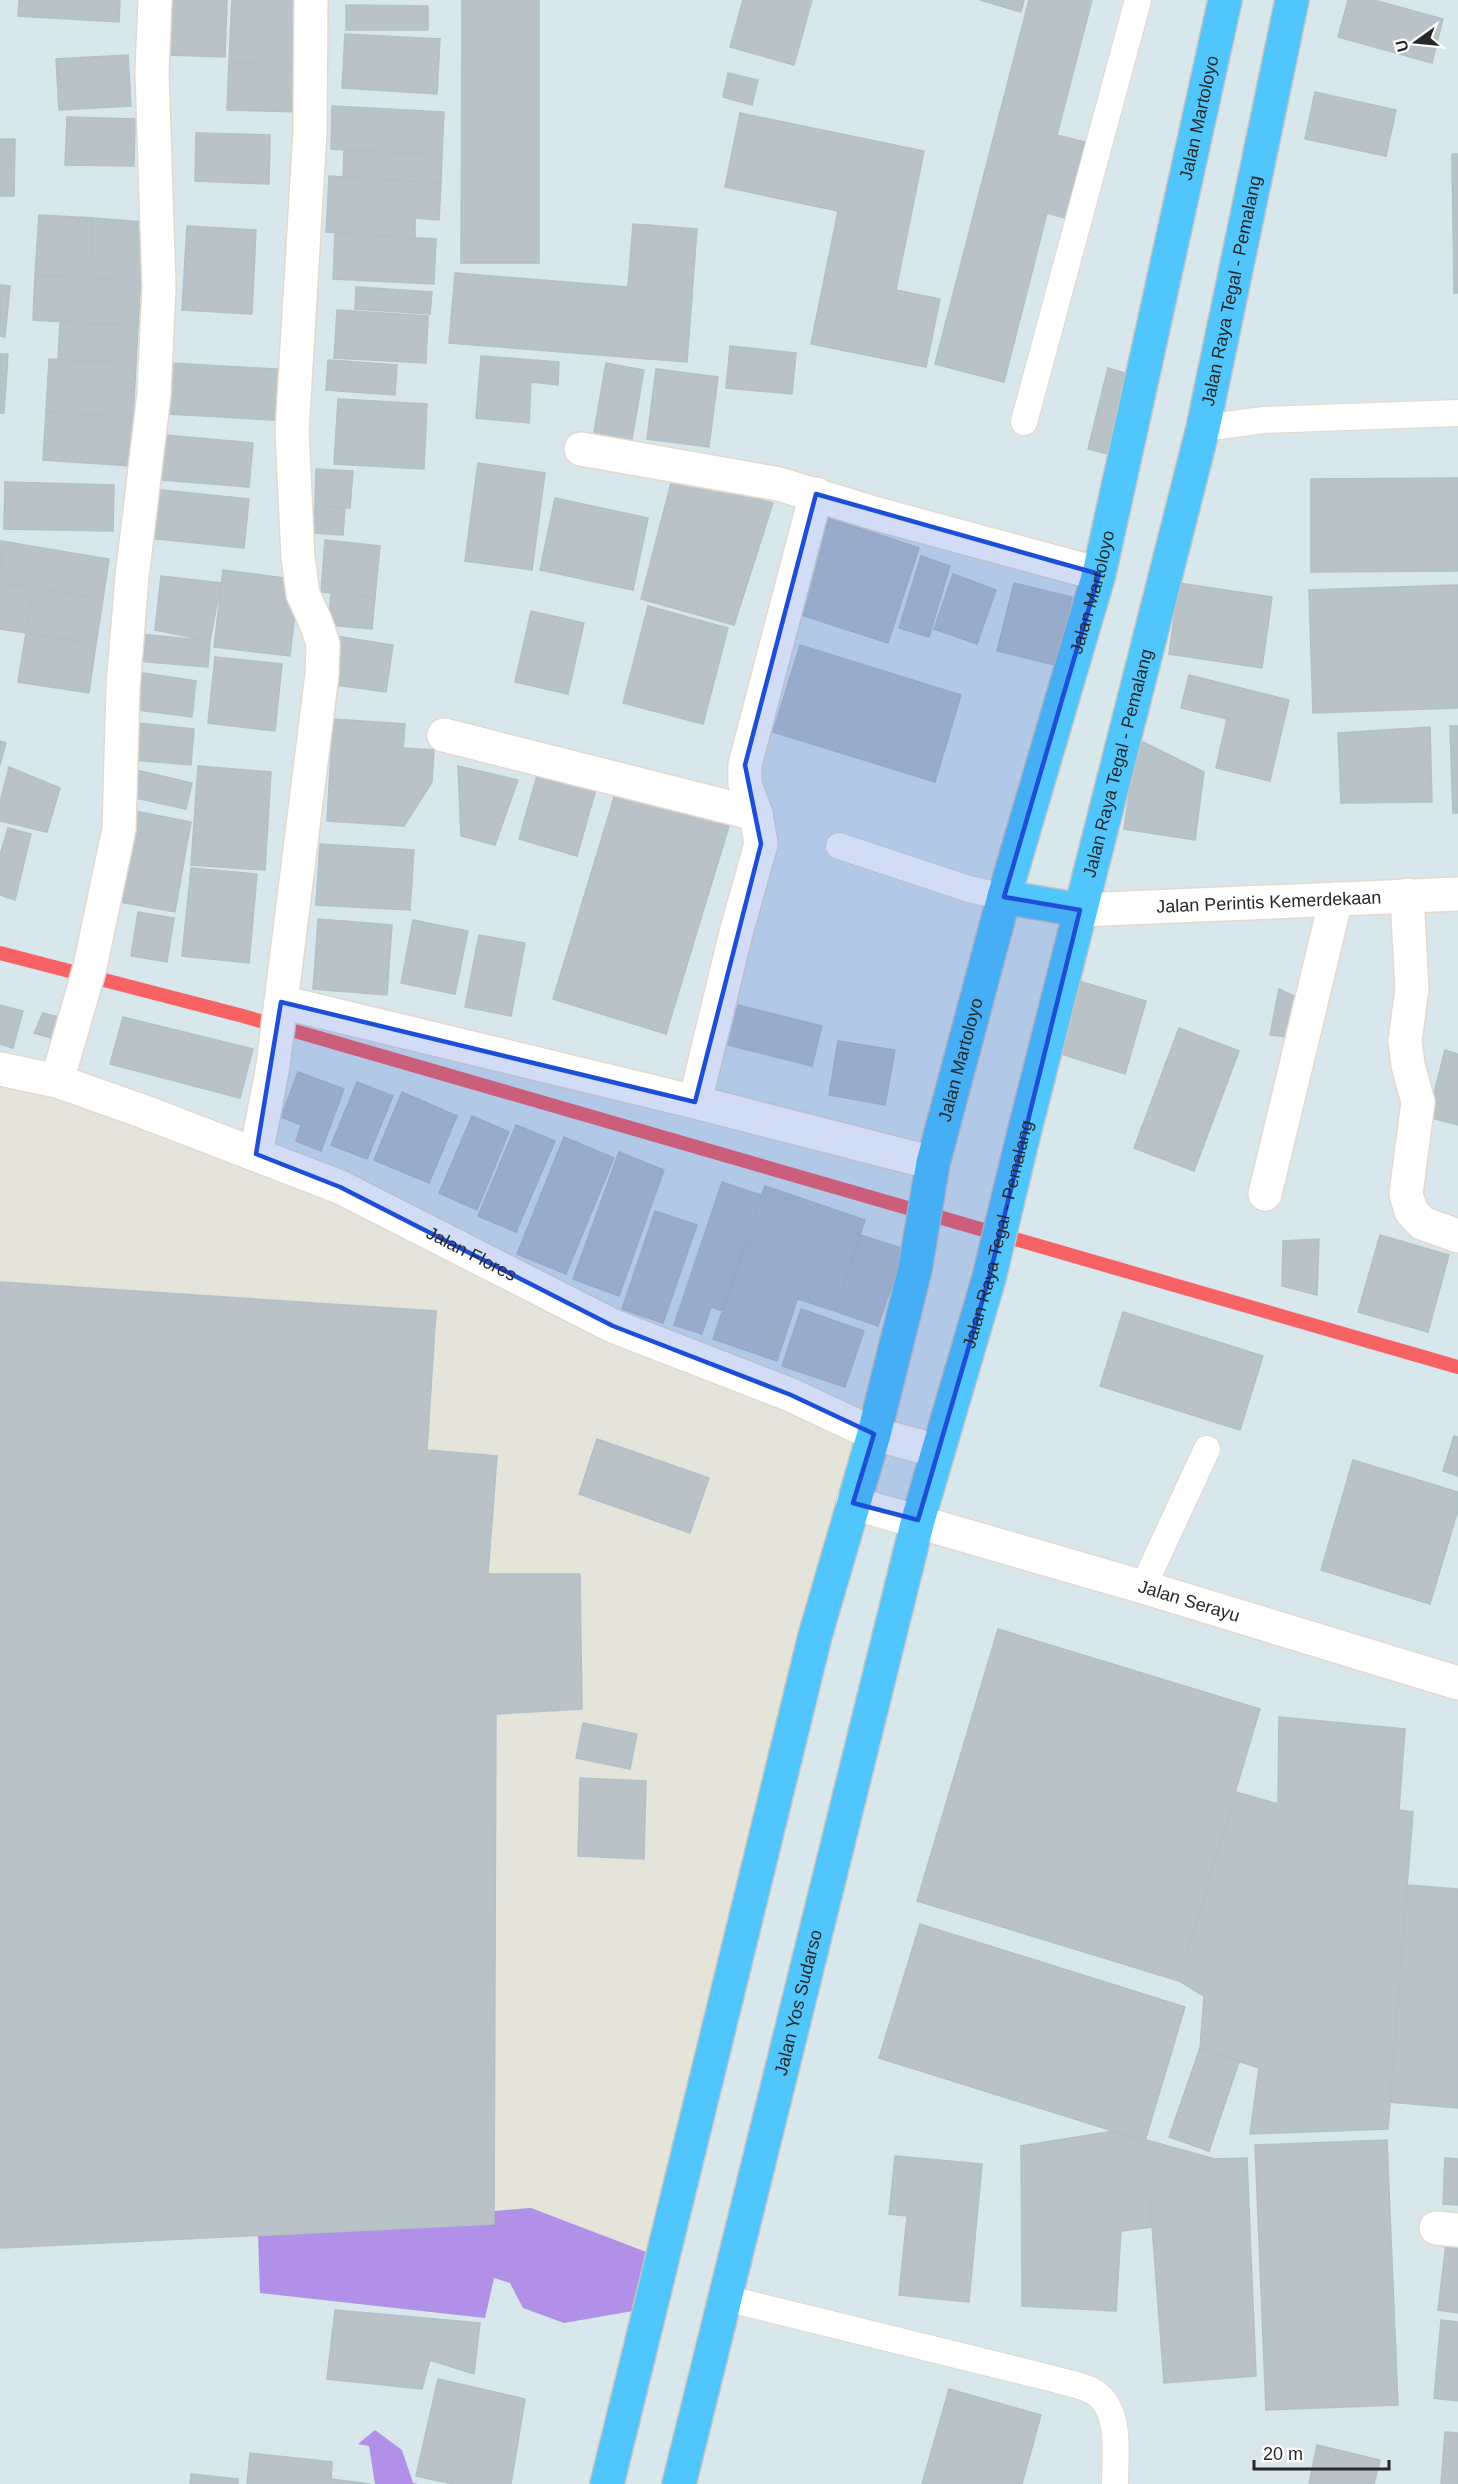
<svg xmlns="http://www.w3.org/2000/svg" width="1458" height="2484" font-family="Helvetica,sans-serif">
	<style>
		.industrial { fill: #e4e4da }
		.green { fill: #b190e7 }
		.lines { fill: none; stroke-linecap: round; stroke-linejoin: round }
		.stream { stroke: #f76365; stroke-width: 14 }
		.building { fill: #b8c2c7; stroke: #b2c0c7; stroke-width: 1.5 }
		.service-casing { stroke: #e3d9ce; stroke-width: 28 }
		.minor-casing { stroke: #e3d9ce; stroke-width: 36 }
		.tertiary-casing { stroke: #e3d9ce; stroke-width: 36 }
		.trunk-casing { stroke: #c3c3c3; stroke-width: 36 }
		.service { stroke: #fff; stroke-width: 26 }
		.minor { stroke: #fff; stroke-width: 33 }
		.tertiary { stroke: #fff; stroke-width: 33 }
		.trunk { stroke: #50c6fc; stroke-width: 33 }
		.marked { fill: #1d4ed8; fill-opacity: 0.2; stroke: #1d4ed8; stroke-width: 4.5; stroke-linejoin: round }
		.labels { text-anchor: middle; stroke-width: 4.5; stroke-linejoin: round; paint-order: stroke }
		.street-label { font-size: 18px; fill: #282828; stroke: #fff }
	</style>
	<rect width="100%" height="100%" fill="#d8e7ec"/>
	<!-- industrial -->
	<path class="industrial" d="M0,1069L57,1081L874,1434L662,2258L494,2211V2224L0,2248Z"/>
	<!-- green -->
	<path class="green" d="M531,2208L662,2258L650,2308L564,2323L523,2308L510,2283L494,2278L485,2318L260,2293L258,2235L494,2224V2211Z
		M375,2430L402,2450L413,2483L418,2484H375L369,2446L358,2444Z"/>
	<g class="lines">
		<!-- stream -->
		<path class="stream" d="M0,953L243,1016L1458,1367"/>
	</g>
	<!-- building -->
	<path class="building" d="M19,0H120L119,22L18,16Z
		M169,0H227L225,57L167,55Z
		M232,0H297L294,65L229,62Z
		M462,0H539V263H461Z
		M743,0H812L794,65L730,47Z
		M980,0H1024L1021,12Z
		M1029,0H1092L1057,135L1085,142L1065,218L1047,213L1004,382L935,364Z
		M1348,0H1374L1443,19L1432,63L1338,37Z
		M346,5L428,6V30H346Z
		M345,34L440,39L437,94L342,88Z
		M128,55L131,106L59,110L56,59Z
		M229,62L294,65L303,112L227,110Z
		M728,73L758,80L752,105L723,97Z
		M1315,92L1396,110L1386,156L1305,139Z
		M332,106L444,112L442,155L331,149Z
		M740,113L924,151L896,290L940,299L926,367L811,344L838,211L725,187Z
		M67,117L135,119L134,166L65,165Z
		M196,133L270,135L269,184L195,181Z
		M0,139H15L14,196H0Z
		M344,150L442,155L441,183L343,177Z
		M1452,154H1458V293H1454Z
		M329,176L441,183L439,220L415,218V238L326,232Z
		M39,215L93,218L90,278L35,275Z
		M93,218L144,222L141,281L90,278Z
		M633,224L697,229L687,362L449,343L455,273L628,287Z
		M187,226L256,230L252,314L182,310Z
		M335,233L436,239L434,284L333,279Z
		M35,275L141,281L138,326L33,320Z
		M0,285L10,286L5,337L0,336Z
		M356,287L432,292L430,314L355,309Z
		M337,310L428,316L426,363L334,358Z
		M60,321L138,326L136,363L58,360Z
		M730,346L796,353L792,394L726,388Z
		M0,354H8L4,413H0Z
		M481,356L559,362L558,385L531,382L529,423L476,418Z
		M49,359L136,363L133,417L46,412Z
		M328,360L397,365L395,395L326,390Z
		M170,363L292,370L289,421L168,414Z
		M606,363L644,370L631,445L593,438Z
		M1108,368L1128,374L1108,454L1088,449Z
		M656,369L718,377L709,447L647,439Z
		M338,399L427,404L424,469L334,464Z
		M46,412L133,417L131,466L43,460Z
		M165,435L253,443L249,487L162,480Z
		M478,463L545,473L532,570L465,561Z
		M316,469L353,471L350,508L315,506Z
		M673,475L773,503L734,625L641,599Z
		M1458,478V571L1311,572V479Z
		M5,482L114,485L113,531L4,529Z
		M152,489L249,499L244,548L148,538Z
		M555,498L648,518L633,590L540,570Z
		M315,506L345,507L343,535L313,533Z
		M820,515L919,548L888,643L789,611Z
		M325,540L380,546L375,597L321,592Z
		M1,541L109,559L103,599L0,583Z
		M921,556L950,566L929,637L899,628Z
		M223,570L299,580L290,656L214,647Z
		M953,574L996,590L977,644L934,629Z
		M161,576L221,583L210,641L155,630Z
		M0,583L33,588L26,633L0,629Z
		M1014,583L1072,597L1055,665L997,651Z
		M1179,583L1272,597L1262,668L1169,654Z
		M1458,585V708L1313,713L1309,590Z
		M33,588L103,599L96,644L26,633Z
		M331,593L375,597L372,629L328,625Z
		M648,606L728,628L703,724L623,703Z
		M531,611L584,623L568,694L515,682Z
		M26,633L96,644L89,693L18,682Z
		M139,634L210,641L208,667L137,661Z
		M336,636L393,645L386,692L329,684Z
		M800,645L961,695L935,782L773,732Z
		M215,657L282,664L275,731L208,723Z
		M143,673L196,681L192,717L138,710Z
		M1189,675L1289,700L1270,781L1216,768L1227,719L1181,708Z
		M333,719L405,724L403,748L434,750L432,782L404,826L327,821Z
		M137,723L194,729L191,765L134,760Z
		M1450,726H1458V813H1453Z
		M1430,727L1432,802L1341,803L1338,733Z
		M1137,739L1204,772L1195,840L1124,829Z
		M0,741L6,743L0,765Z
		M540,765L598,782L577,856L519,839Z
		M198,766L271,772L265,870L191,865Z
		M458,766L518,780L495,845L461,836Z
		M9,767L60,788L47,832L0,821V802Z
		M132,769L192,783L186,809L126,796Z
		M616,791L729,826L666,1034L553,999Z
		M125,809L191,822L175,912L108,900Z
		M8,828L31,834L15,900L0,895V855Z
		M320,844L414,850L410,910L316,905Z
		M191,868L257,874L249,963L182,956Z
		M138,912L174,918L167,962L131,956Z
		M318,919L392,925L387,995L313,989Z
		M413,920L468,931L455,994L401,983Z
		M479,935L525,943L511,1016L465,1007Z
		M1079,981L1146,1001L1125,1074L1058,1053Z
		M1279,989L1308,1003L1297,1038L1270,1035Z
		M0,1005L23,1011L13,1048L0,1044Z
		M738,1005L822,1026L812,1066L728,1045Z
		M43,1013L67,1019L62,1041L34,1033Z
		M123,1017L253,1049L240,1098L110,1064Z
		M1179,1028L1239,1051L1194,1171L1134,1148Z
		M838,1041L895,1050L885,1105L829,1095Z
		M1445,1050L1458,1054V1125L1428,1117Z
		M298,1072L344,1089L321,1151L296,1141L301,1125L281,1117Z
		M357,1082L393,1096L367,1159L331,1145Z
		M402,1092L457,1116L429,1183L374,1160Z
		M472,1116L509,1132L477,1210L439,1193Z
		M516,1125L555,1141L516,1232L478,1216Z
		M564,1137L614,1158L566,1274L517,1254Z
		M619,1152L664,1170L619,1296L573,1279Z
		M722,1182L761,1195L723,1311L711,1307L702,1334L674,1325Z
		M765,1186L865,1220L835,1311L798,1299L809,1264L745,1242Z
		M655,1211L697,1225L663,1323L622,1309Z
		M861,1235L904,1249L878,1326L835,1311Z
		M1380,1235L1449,1255L1428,1332L1358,1312Z
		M1319,1239L1317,1295L1282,1286L1283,1241Z
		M745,1242L809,1264L777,1361L713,1339Z
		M0,1282L436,1311L427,1450L497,1456L488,1574H580L582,1709L496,1714L494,2224L0,2248Z
		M801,1309L864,1331L845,1387L782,1366Z
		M1123,1312L1263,1356L1240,1430L1100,1386Z
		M1454,1436L1458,1437V1476L1443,1471Z
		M597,1439L709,1478L690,1533L579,1494Z
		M1353,1460L1458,1492V1510L1430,1604L1321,1570Z
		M998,1629L1260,1709L1179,1981L917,1901Z
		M1279,1717L1405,1729L1399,1810L1413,1812L1388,2129L1250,2134L1259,2068L1200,2048L1204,1996L1179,1981L1236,1792L1278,1804Z
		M583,1723L637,1734L630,1769L576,1758Z
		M580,1778L646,1781L644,1859L578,1856Z
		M1407,1885L1458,1889V2108L1390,2102Z
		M920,1924L1185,2007L1145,2141L879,2058Z
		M1200,2048L1239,2062L1209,2151L1169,2137Z
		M1114,2131L1215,2159L1150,2199L1152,2227L1121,2231L1116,2311L1022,2306L1021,2146Z
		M1387,2140L1398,2405L1266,2410L1255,2145Z
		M895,2156L982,2164L969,2302L899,2295L907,2216L889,2214Z
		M1247,2158L1256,2376L1164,2383L1150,2199L1215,2159Z
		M1445,2158L1458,2159V2205L1443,2204Z
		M1447,2236L1458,2237V2313L1438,2310Z
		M335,2310L480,2323L474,2374L430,2360L422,2389L327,2379Z
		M1441,2320L1458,2322V2401L1434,2398Z
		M438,2379L525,2399L511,2484H453L416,2476Z
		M949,2389L1041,2415L1022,2484H922Z
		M1445,2432L1458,2433V2484H1441Z
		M1445,2432L1458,2433V2484H1441Z
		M1317,2445L1380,2460L1374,2484H1309Z
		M250,2453L332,2462L331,2479L370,2484H247Z
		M191,2474L238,2479V2484H190Z"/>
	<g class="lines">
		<!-- service casing -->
		<g class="service-casing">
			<path id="service" d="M1024,422L1138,0
				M1203,428L1264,420L1458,413
				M839,846L969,889L1004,897
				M1143,1587L1207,1449
				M725,2298L1054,2379C1066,2383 1083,2385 1094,2392C1122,2409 1115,2456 1115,2484"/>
		</g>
		<!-- minor casing -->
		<g class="minor-casing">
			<g id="minor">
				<path d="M581,449L779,484L877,514L1099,574"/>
				<path d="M444,735L756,814"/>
				<path d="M1407,895L1412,989L1405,1041L1408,1065L1418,1102L1406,1194L1411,1211L1422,1223L1458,1236"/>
				<path id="s1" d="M1080,910L1458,894"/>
				<path d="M281,1002L695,1102L933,1163"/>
				<path id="s2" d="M0,1069L57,1081L142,1111L340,1187L613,1326L791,1395L874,1434L938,1451"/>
				<path d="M57,1081L90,967L119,829L123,687L132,577L154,394L159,287L152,72L155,0"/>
				<path d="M695,1102L736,933L761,844L756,814L745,784V765L816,494"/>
				<path d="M256,1154L273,1066L322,674L323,644L316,623L303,594L298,557L292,432L310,131L311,0"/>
				<path d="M1265,1194L1336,899"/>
				<path d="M1436,2228L1458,2230"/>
			</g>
		</g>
		<!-- tertiary casing -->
		<g class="tertiary-casing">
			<g id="tertiary">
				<path id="s3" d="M853,1503L1143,1587L1458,1683"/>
			</g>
		</g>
		<!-- trunk casing -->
		<g class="trunk-casing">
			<g id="trunk">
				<path d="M1004,897L1080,910"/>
				<path id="s4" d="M607,2484L815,1636L874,1434L915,1269L933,1163L1004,897L1099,574L1225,0"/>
				<path id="s5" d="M679,2484L918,1520L989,1278L1023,1137L1203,428L1292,0"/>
			</g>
		</g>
		<!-- service -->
		<use href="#service" class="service"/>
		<!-- minor -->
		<use href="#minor" class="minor"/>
		<!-- tertiary -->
		<use href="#tertiary" class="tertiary"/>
		<!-- trunk -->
		<use href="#trunk" class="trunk"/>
	</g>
	<!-- marked area -->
	<path class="marked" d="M816,494L1099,574L1004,897L1080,910L989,1278L918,1520L853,1503L874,1434L791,1395L613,1326L340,1187L256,1154L281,1002L695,1102L761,844L745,765Z"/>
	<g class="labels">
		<!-- street labels -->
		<g class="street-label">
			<text dy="6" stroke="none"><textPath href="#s4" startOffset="2440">Jalan Martoloyo</textPath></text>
			<text dy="6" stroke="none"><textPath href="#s5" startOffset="2262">Jalan Raya Tegal - Pemalang</textPath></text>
			<text dy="6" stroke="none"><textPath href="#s4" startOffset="1954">Jalan Martoloyo</textPath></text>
			<text dy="6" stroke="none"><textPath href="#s5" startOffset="1776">Jalan Raya Tegal - Pemalang</textPath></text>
			<text dy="6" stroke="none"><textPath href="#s1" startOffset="189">Jalan Perintis Kemerdekaan</textPath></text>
			<text dy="6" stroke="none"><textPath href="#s4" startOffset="1468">Jalan Martoloyo</textPath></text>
			<text dy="6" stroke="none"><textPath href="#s5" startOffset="1290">Jalan Raya Tegal - Pemalang</textPath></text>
			<text dy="6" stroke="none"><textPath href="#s2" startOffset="508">Jalan Flores</textPath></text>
			<text dy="6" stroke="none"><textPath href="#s3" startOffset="350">Jalan Serayu</textPath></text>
			<text dy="6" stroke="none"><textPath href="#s5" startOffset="496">Jalan Yos Sudarso</textPath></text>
		</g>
	</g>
	<!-- north arrow -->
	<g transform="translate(1416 42) rotate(255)" stroke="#ffffff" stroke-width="4.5" paint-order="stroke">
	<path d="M0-4.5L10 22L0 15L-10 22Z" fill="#282828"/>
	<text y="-9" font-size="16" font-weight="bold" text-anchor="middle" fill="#282828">U</text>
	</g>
	<!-- scale -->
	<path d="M1254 2460v9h135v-9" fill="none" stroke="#282828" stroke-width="3"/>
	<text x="1263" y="2460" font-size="18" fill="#282828" stroke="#ffffff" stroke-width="4.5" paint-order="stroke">20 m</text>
</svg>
